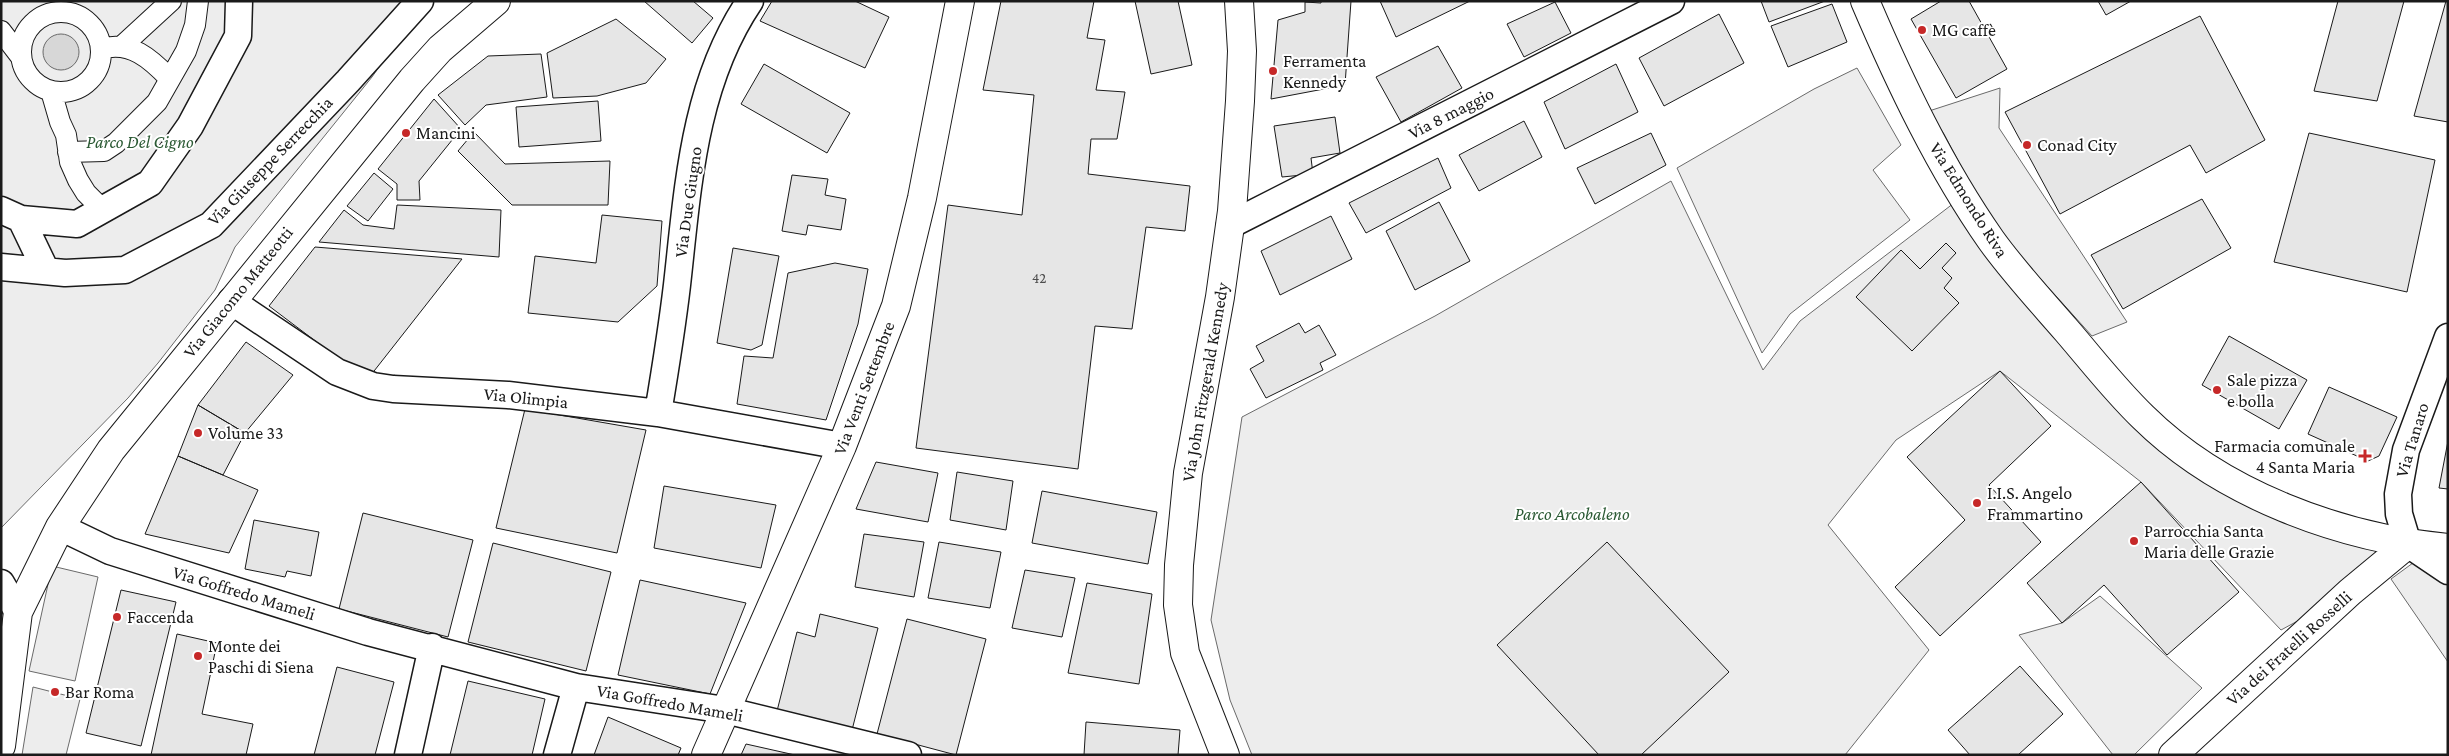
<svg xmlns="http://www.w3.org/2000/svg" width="2449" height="756" font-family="'Crimson Pro',serif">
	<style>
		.built { fill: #ededed; stroke: #6a6a6a }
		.water { fill: #d7d7d7; stroke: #6a6a6a }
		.building { fill: #e6e6e6; stroke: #1a1a1a }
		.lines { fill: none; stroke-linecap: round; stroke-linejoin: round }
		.pedestrian-casing { stroke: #1a1a1a; stroke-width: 22 }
		.minor-casing { stroke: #1a1a1a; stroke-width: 29 }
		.tertiary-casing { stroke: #1a1a1a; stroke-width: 30 }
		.secondary-casing { stroke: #1a1a1a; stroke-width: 30 }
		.pedestrian { stroke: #fff; stroke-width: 20 }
		.minor { stroke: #fff; stroke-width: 26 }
		.tertiary { stroke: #fff; stroke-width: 28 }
		.secondary { stroke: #fff; stroke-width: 28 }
		.poi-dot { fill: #c62828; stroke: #fff; stroke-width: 2 }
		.labels { text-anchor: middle; stroke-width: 4; stroke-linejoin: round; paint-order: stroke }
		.number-label { font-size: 15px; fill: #4d4d4d }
		.poi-label { font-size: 18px; fill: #1a1a1a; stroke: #fff; text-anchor: start }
		.street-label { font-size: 18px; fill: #1a1a1a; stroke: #fff }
		.park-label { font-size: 18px; font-style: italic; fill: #2b5a34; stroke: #fff }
	</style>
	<rect width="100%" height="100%" fill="#fff"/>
	<!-- built -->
	<path class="built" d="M1,1H425L372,77L235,247L215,290L158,363L128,398L1,528Z
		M1857,68L1901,145L1873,170L1910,220L1790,314L1762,353L1677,168L1814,89Z
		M2000,88L1999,128L2127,322L2092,336L1992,225L1944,134L1929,111Z
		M1671,181L1763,370L1800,321L1954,203L2215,481L2412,559L2281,630L2141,482L2000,371L1896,440L1828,525L1929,650L1845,755H1252L1230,700L1211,620L1242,417L1435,316Z
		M2417,560L2448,583V662L2391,579Z
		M52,566L98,577L75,681L29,671Z
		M2100,596L2202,688L2134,755H2113L2019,635L2062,623Z
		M33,687L80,699L66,755H22Z"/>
	<!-- water -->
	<path class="water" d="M43 52a18 18 0 1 1 36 0a18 18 0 1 1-36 0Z"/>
	<!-- building -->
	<path class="building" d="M644,1H693L713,18L692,43Z
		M772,1H855L889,17L865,68L760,21Z
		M1001,1H1094L1087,38L1105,40L1096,90L1125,92L1117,139H1091L1088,174L1190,186L1185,231L1146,227L1132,329L1095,326L1078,469L916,448L948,205L1022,215L1034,95L983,90Z
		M1135,1H1178L1192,65L1151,74Z
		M1321,1H1351L1345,85L1271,99L1278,20L1305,12V2L1321,3Z
		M1380,1H1470L1396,37Z
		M1761,1H1825L1769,22Z
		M1941,1H1969L2007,69L1956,98L1911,19Z
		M2098,1H2131L2106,15Z
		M2338,1H2404L2377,101L2314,91Z
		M2446,1H2448V122L2414,116Z
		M1555,2L1571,33L1524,57L1507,24Z
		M1832,4L1847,42L1788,67L1771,26Z
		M1719,14L1744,63L1664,106L1639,58Z
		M2200,16L2265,140L2206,173L2190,145L2060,214L2005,112Z
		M616,19L666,59L646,83L597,96L553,98L547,53Z
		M1438,46L1462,88L1401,122L1376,77Z
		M541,54L547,97L486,105L465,125L438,95L488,56Z
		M764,64L850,113L827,153L741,104Z
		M1616,64L1638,112L1565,149L1544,102Z
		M434,99L461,129L419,181L420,200H397V184L378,169Z
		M598,101L601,141L519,147L516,107Z
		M1335,117L1340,153L1311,158L1313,174L1282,177L1274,126Z
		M1524,121L1542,157L1479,191L1459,155Z
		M474,132L505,164L610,161L608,205H512L458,151Z
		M1651,133L1666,165L1595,204L1577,168Z
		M2309,133L2435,160L2407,292L2274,262Z
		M1438,158L1451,188L1366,233L1349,203Z
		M374,173L393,189L368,221L347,206Z
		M792,175L828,179L825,195L846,199L841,230L808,225L806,235L782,231Z
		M2202,199L2231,248L2123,309L2091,255Z
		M1439,202L1470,261L1415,290L1386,231Z
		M397,205L501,210L499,257L319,242L344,210L363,225L394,229Z
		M602,215L662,221L657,286L618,322L528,313L535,256L596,263Z
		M1331,216L1352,259L1280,295L1261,251Z
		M1946,243L1956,253L1942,268L1952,278L1944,288L1959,303L1912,351L1856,297L1901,250L1920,269Z
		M315,247L462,259L367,380L269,306Z
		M733,248L779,256L762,345L751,350L717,343Z
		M835,263L868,269L858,324L826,420L737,404L744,356L773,358L788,273Z
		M1299,323L1305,333L1319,325L1336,355L1320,363L1323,370L1266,398L1250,369L1264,361L1256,346Z
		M2229,336L2307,380L2279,429L2202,385Z
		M246,342L293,375L245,433L198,405Z
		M2000,371L2051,426L1989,485L2041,542L1940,636L1895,587L1965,520L1907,457Z
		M2329,387L2397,417L2379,456L2368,461L2308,434Z
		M198,405L245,433L223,475L178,456Z
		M525,409L646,430L617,553L496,528Z
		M2448,441V489L2439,488Z
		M178,456L258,490L229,553L145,534Z
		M876,462L938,473L928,522L856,509Z
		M957,472L1013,481L1006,530L950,520Z
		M2141,482L2239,592L2167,655L2104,585L2062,623L2027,583Z
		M664,486L776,505L761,568L654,548Z
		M1042,491L1157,512L1148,564L1032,543Z
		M363,513L473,540L448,637L339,609Z
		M254,520L319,532L311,576L287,571L285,577L245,569Z
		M864,534L924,542L914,597L855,587Z
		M939,542L1001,552L990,608L928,598Z
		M1607,542L1729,672L1641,755H1599L1497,645Z
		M493,543L611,572L586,671L468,642Z
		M1025,570L1075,578L1062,637L1012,628Z
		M640,580L746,603L710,694L618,675Z
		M1087,583L1152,594L1139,684L1068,673Z
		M121,590L176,602L141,746L86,733Z
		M820,614L878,628L851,734L776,715L797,632L815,637Z
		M907,619L986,639L956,755L877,734Z
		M177,634L217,643L202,714L253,724L246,755H151Z
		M2020,666L2063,714L2018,755H1970L1948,730Z
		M337,667L394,682L375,755H314Z
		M468,681L545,699L532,755H450Z
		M608,717L681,748L678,755H594Z
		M1086,722L1180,730L1178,755H1084Z
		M746,744L795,755H741Z"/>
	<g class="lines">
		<!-- pedestrian casing -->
		<g class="pedestrian-casing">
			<path id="pedestrian" d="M21 52a40 40 0 1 1 80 0a40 40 0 1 1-80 0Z
				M1,31L21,57
				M122,46L171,1
				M101,49C130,40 151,59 170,79
				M51,91L60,122L66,135L70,162L78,180L86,193L103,210
				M68,152L104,151L116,143L157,102L186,51L195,25L198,1"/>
		</g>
		<!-- minor casing -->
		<g class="minor-casing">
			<path id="minor" d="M1,210L21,219L46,271
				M21,219L77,224L150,183L190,126L238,36L239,1
				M1230,225L1671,1
				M1,267L65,273L125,270L211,225L348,81L420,1
				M231,301L337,372L373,386L393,389L508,395L658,413L842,446
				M2448,337L2406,450L2398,494L2399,514L2408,544L2448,571
				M658,413C665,371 672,328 677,285C688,188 693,85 750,1
				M60,527L110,551L368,632L576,687L725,710L908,755
				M1,583L18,612
				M408,755L432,647
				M557,755L576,687"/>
		</g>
		<!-- tertiary casing -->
		<g class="tertiary-casing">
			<path id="tertiary" d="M1865,1C1900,83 1940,167 1991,240C2014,272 2041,301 2067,331C2092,360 2115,390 2143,417C2221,494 2340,538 2448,548
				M1225,755L1185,653L1178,605L1179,565L1188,473L1220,297L1232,211L1240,101L1242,51L1239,1
				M2173,755L2350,592L2408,544"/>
		</g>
		<!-- secondary casing -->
		<g class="secondary-casing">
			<path id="secondary" d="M1,746L18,612L60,527L111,450L412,80L440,49L496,1
				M706,755L842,446L896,306L922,198L960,1"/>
		</g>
		<!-- pedestrian -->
		<use href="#pedestrian" class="pedestrian"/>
		<!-- minor -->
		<use href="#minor" class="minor"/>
		<!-- tertiary -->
		<use href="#tertiary" class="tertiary"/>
		<!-- secondary -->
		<use href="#secondary" class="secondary"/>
	</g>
	<!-- markers -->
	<g class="poi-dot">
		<circle cx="1922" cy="30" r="5"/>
		<circle cx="1273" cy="71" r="5"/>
		<circle cx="406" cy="133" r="5"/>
		<circle cx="2027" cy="145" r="5"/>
		<circle cx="2217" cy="390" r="5"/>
		<circle cx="198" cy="433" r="5"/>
		<path d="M2362.5 448.5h5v5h5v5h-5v5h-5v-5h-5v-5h5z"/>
		<circle cx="1977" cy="503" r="5"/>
		<circle cx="2134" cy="541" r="5"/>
		<circle cx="117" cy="617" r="5"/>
		<circle cx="198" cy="656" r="5"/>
		<circle cx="55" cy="692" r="5"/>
	</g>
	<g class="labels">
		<!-- number labels -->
		<g class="number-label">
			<text x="1039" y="283">42</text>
		</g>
		<!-- poi labels -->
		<g class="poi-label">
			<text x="1932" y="36">MG caffè</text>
			<text x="1283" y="67">Ferramenta<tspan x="1283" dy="21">Kennedy</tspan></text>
			<text x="416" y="139">Mancini</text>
			<text x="2037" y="151">Conad City</text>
			<text x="2227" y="386">Sale pizza<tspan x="2227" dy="21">e bolla</tspan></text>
			<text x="208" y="439">Volume 33</text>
			<text x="2355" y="452" text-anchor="end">Farmacia comunale<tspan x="2355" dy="21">4 Santa Maria</tspan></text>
			<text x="1987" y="499">I.I.S. Angelo<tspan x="1987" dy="21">Frammartino</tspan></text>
			<text x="2144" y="537">Parrocchia Santa<tspan x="2144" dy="21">Maria delle Grazie</tspan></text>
			<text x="127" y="623">Faccenda</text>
			<text x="208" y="652">Monte dei<tspan x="208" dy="21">Paschi di Siena</tspan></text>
			<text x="65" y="698">Bar Roma</text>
		</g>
		<!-- street labels -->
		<g class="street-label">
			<text transform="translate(1451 113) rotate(-27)" y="6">Via 8 maggio</text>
			<text transform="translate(270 161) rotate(-46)" y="6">Via Giuseppe Serrecchia</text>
			<text transform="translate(1969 200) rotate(58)" y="6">Via Edmondo Riva</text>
			<text transform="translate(688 202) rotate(-82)" y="6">Via Due Giugno</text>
			<text transform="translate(238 292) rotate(-51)" y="6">Via Giacomo Matteotti</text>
			<text transform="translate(1205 382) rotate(-80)" y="6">Via John Fitzgerald Kennedy</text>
			<text transform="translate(864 388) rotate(-69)" y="6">Via Venti Settembre</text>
			<text transform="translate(526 398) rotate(6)" y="6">Via Olimpia</text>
			<text transform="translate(2412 440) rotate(-73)" y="6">Via Tanaro</text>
			<text transform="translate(244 593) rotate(17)" y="6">Via Goffredo Mameli</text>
			<text transform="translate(2289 648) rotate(-42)" y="6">Via dei Fratelli Rosselli</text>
			<text transform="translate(670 703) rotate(10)" y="6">Via Goffredo Mameli</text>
		</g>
		<!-- park labels -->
		<g class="park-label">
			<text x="140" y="148">Parco Del Cigno</text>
			<text x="1572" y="520">Parco Arcobaleno</text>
		</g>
	</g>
	<!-- border -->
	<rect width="2449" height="756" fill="none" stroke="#1a1a1a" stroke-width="5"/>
</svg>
